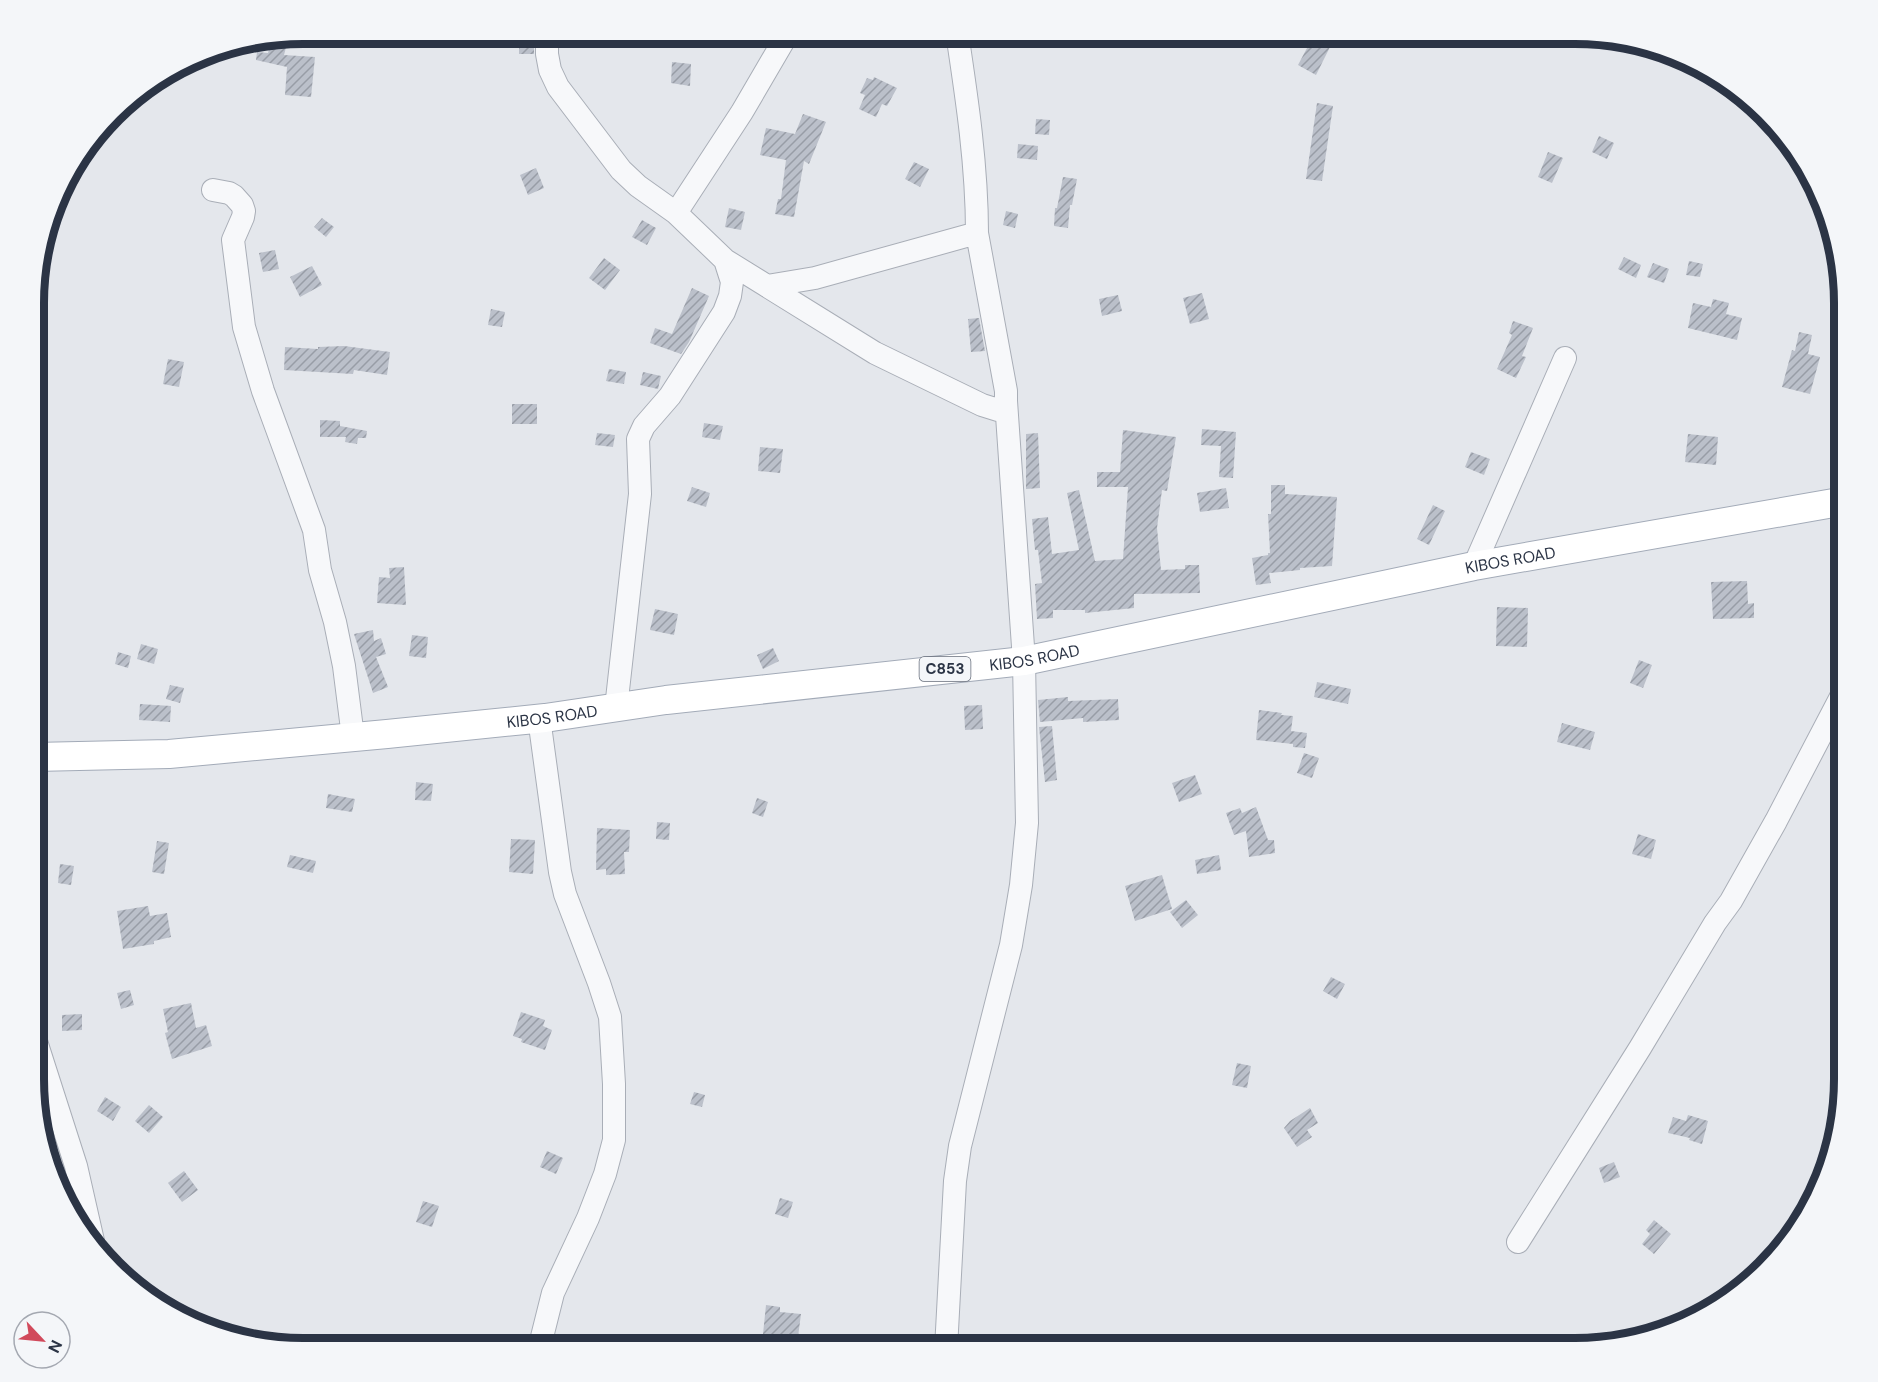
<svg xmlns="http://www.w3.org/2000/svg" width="1878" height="1382" font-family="'DM Sans',sans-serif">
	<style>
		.building { fill: url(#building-hatch) }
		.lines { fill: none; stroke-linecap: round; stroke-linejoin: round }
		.minor-casing { stroke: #a9aeb7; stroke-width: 24 }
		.major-casing { stroke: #a3abb8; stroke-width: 30 }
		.minor { stroke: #f7f8fa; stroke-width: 22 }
		.major { stroke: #fff; stroke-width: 28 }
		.labels { text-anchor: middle; stroke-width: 5; stroke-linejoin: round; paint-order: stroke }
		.shield { fill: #f4f6f9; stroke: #676e7b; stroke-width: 1.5 }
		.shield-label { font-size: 15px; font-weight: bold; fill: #2b3445 }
		.street-label { font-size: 16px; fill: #2b3445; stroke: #f4f6f9 }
		.rim { fill: none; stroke: #2b3445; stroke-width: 8 }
	</style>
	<defs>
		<pattern id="building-hatch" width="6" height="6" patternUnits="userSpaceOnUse" patternTransform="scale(1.5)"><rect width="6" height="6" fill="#bbc0ca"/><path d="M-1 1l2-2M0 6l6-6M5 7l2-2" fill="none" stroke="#989da6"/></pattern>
	</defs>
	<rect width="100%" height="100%" fill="#e4e7ec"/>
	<!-- building -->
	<path class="building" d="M519,33H534V54H519Z
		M1315,33H1337L1316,75L1298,65Z
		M278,37L288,40L284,55L315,57L311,97L285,95L287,67L256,60L257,52L268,53L272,38Z
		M672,62L691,64L690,86L671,83Z
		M874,77L897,88L887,106L882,104L876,117L859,109L865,95L860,93L867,78L873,80Z
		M1317,103L1333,106L1322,181L1306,179Z
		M803,114L826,122L809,164L804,161L794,217L775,214L778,199H781L786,160L760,155L766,128L795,134Z
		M1036,119L1050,120L1049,135L1035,134Z
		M1599,136L1614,143L1607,159L1592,152Z
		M1018,144L1038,146L1037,160L1017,158Z
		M1548,152L1563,158L1552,183L1538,177Z
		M914,162L929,169L920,187L905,179Z
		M536,168L544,188L528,195L520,175Z
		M1063,177L1077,179L1072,205H1070L1068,228L1054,226L1055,208H1057Z
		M729,208L745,212L741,230L725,227Z
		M1006,211L1018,214L1015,228L1003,225Z
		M322,218L334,227L326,237L314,227Z
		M642,220L656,228L647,245L632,237Z
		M275,250L279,269L263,272L259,253Z
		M1624,257L1641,265L1636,278L1618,269Z
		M604,258L620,270L605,290L589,278Z
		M1689,261L1703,264L1700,277L1686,275Z
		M1653,263L1669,269L1664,283L1647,277Z
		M312,266L322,285L300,297L290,277Z
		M692,288L709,296L689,342L681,354L650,343L655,328L672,334Z
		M1202,293L1209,319L1190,324L1183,298Z
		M1118,295L1122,311L1102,316L1099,299Z
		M1713,299L1729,303L1726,314L1742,318L1737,340L1688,328L1693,303L1711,307Z
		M491,309L505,312L502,327L488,325Z
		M979,318L985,351L971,352L968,319Z
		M1513,321L1533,328L1522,356L1526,357L1516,378L1497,369L1512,335L1509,333Z
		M1799,332L1812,335L1808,354L1820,357L1810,394L1782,387L1792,350L1795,351Z
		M344,346L390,352L387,375L354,370L353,374L284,370L285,347L318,349V347Z
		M168,359L184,362L179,387L163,384Z
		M609,369L626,372L624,384L606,381Z
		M643,372L661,376L658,389L640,385Z
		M512,404H537V424H512Z
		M320,420L340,421V426L367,431L366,438H358L357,444L345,442L346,437H320Z
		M704,423L723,426L720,440L702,437Z
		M1202,429L1236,432L1233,478L1219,477L1221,446L1201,445Z
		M1123,430L1176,437L1167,491L1162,490L1157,528L1161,570L1185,569V565H1199L1200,593L1134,594V608L1085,613V610H1053V618L1037,619L1035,584L1042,583L1038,550H1035L1032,519L1048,517L1052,554L1079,550L1067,493L1079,490L1095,561L1123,559L1128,487H1097V472H1120Z
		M597,433L615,435L613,447L595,445Z
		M1038,433L1040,488L1026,489V434Z
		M1688,434L1718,437L1716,465L1685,462Z
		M760,447L783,449L780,473L758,471Z
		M1471,452L1490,459L1484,475L1465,467Z
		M1271,485H1285V494L1337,497L1332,566L1300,568V570L1269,573L1271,583L1256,585L1252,558L1268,555V553H1270L1268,514H1271Z
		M692,487L710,493L706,507L687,501Z
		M1226,488L1229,508L1200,512L1197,493Z
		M1433,505L1445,511L1429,545L1417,539Z
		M404,567L406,605L377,603L379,577L390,578L389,568Z
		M1747,581L1748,604L1754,603V618L1713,619L1711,582Z
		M1497,607L1528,608L1527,647L1496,646Z
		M655,609L678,614L674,635L650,630Z
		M373,630L374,641L381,638L386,654L376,657L388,687L373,693L354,634Z
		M412,635L428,637L426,658L409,656Z
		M141,644L158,649L154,664L137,659Z
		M773,648L779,661L763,669L757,655Z
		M118,652L131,656L128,668L115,664Z
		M1639,660L1652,665L1643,688L1630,683Z
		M1317,682L1351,689L1348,704L1314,697Z
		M170,685L184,688L180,703L166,699Z
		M1068,697V701L1118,699L1119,720L1083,722V718L1040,722L1038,700Z
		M140,704L171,706L170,722L139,720Z
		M982,705L983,729L965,730L964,706Z
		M1259,710L1282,713L1281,715L1293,716L1291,731L1307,733L1305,748L1293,747V744L1256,740Z
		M1562,723L1595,732L1590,750L1557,742Z
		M1052,726L1057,780L1045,782L1039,727Z
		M1304,753L1319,758L1312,778L1297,773Z
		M1195,775L1202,794L1179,802L1172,783Z
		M416,782L433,784L431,801L415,800Z
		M328,794L355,799L352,812L326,808Z
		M757,798L768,802L763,817L752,813Z
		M1256,807L1268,840H1274L1275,853L1249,857L1246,831L1234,835L1226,813L1240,808L1242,813Z
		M657,822L670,823L669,840L656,839Z
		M597,828L630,830L629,852H624L625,874L606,875V869L596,870Z
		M1638,834L1656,840L1651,859L1632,854Z
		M511,839L535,840L533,874L509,872Z
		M157,841L169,843L164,874L152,872Z
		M290,855L316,861L313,873L287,867Z
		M1219,855L1221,870L1197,874L1195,860Z
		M60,864L74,866L71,885L58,883Z
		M1162,875L1172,909L1135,921L1125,886Z
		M1186,900L1198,915L1182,928L1170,912Z
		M148,906L150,916L167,913L171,937L154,941V944L123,949L117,911Z
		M1331,977L1345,984L1337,999L1323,991Z
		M130,990L134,1005L121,1009L117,993Z
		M191,1003L196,1028L206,1025L212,1046L172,1059L165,1033L168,1032L163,1009Z
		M521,1012L545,1020L543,1026L552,1030L545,1050L521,1042L522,1039L513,1036Z
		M82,1014V1030L62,1031V1015Z
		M1237,1063L1251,1066L1247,1088L1232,1085Z
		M694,1092L705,1095L702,1107L690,1104Z
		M105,1097L121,1107L113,1121L97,1111Z
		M149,1105L163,1117L149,1133L135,1121Z
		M1310,1108L1318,1123L1307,1130L1312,1137L1297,1147L1284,1128L1290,1121Z
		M1688,1115L1708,1121L1702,1144L1689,1140L1690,1138L1668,1133L1673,1117L1686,1121Z
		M547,1151L563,1158L556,1174L540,1167Z
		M1614,1162L1620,1177L1604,1183L1599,1168Z
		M184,1171L198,1190L182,1202L168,1183Z
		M780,1198L793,1202L788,1218L775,1214Z
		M423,1201L439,1206L432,1227L416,1222Z
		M1654,1220L1671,1234L1654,1254L1642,1244L1650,1234L1646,1230Z
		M766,1305L780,1307V1312L801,1314L798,1337L779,1335L777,1349H765L766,1334H763Z"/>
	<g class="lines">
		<!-- minor casing -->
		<g class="minor-casing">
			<path id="minor" d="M547,33V54L550,70L558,87L621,170L638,186L676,213L725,260L875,353L982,405L998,410L1006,401V391L977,233C977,166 967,99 957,33
				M213,190L229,193L234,196L242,205L244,211L243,217L233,240L244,327L263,391L314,530L320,570L335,622L344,666L353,737
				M676,213L742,112L787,35
				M767,286L815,278L977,233
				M1474,566L1565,358
				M616,708L640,494L638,439L644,426L670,396L724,312L730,296L732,282L725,260
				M34,1035L76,1166L93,1241
				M41,1124L55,1103
				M1518,1242L1640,1048L1715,923L1731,901L1776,821L1845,689
				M539,1349L553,1293L588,1218L605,1174L614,1140V1084L610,1017L599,983L565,894L560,872L539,718
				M946,1349L955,1181L960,1146L1011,945L1021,885L1027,823L1024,661L1006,401"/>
		</g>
		<!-- major casing -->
		<g class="major-casing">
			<g id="major">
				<path id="s1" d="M34,757L169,754L387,734L545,718L666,700L1024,661L1474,566L1845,501"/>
			</g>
		</g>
		<!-- minor -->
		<use href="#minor" class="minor"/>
		<!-- major -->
		<use href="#major" class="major"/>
	</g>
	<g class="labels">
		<!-- shield labels -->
		<rect class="shield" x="919.5" y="657" width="51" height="24" rx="4.5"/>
		<g class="shield-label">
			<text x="945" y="674">C853</text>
		</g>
		<!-- street labels -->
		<g class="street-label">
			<text dy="6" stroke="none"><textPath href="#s1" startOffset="1492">KIBOS ROAD</textPath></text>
			<text dy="6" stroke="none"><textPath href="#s1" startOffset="1006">KIBOS ROAD</textPath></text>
			<text dy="6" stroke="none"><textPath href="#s1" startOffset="520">KIBOS ROAD</textPath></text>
		</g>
	</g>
	<!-- crop -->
	<path d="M0 0H1878V1382H0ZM303 44H1575A259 259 0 0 1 1834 303V1079A259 259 0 0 1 1575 1338H303A259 259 0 0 1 44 1079V303A259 259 0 0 1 303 44Z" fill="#f4f6f9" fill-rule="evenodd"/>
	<path class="rim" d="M303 44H1575A259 259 0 0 1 1834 303V1079A259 259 0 0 1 1575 1338H303A259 259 0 0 1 44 1079V303A259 259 0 0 1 303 44Z"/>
	<!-- north arrow -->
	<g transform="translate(42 1340) rotate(116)"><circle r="28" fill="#f4f6f9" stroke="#a4a8b1" stroke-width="1.5"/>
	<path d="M0-4.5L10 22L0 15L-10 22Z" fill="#d1495b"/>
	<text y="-9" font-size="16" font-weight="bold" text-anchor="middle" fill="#2b3445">N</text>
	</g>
</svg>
